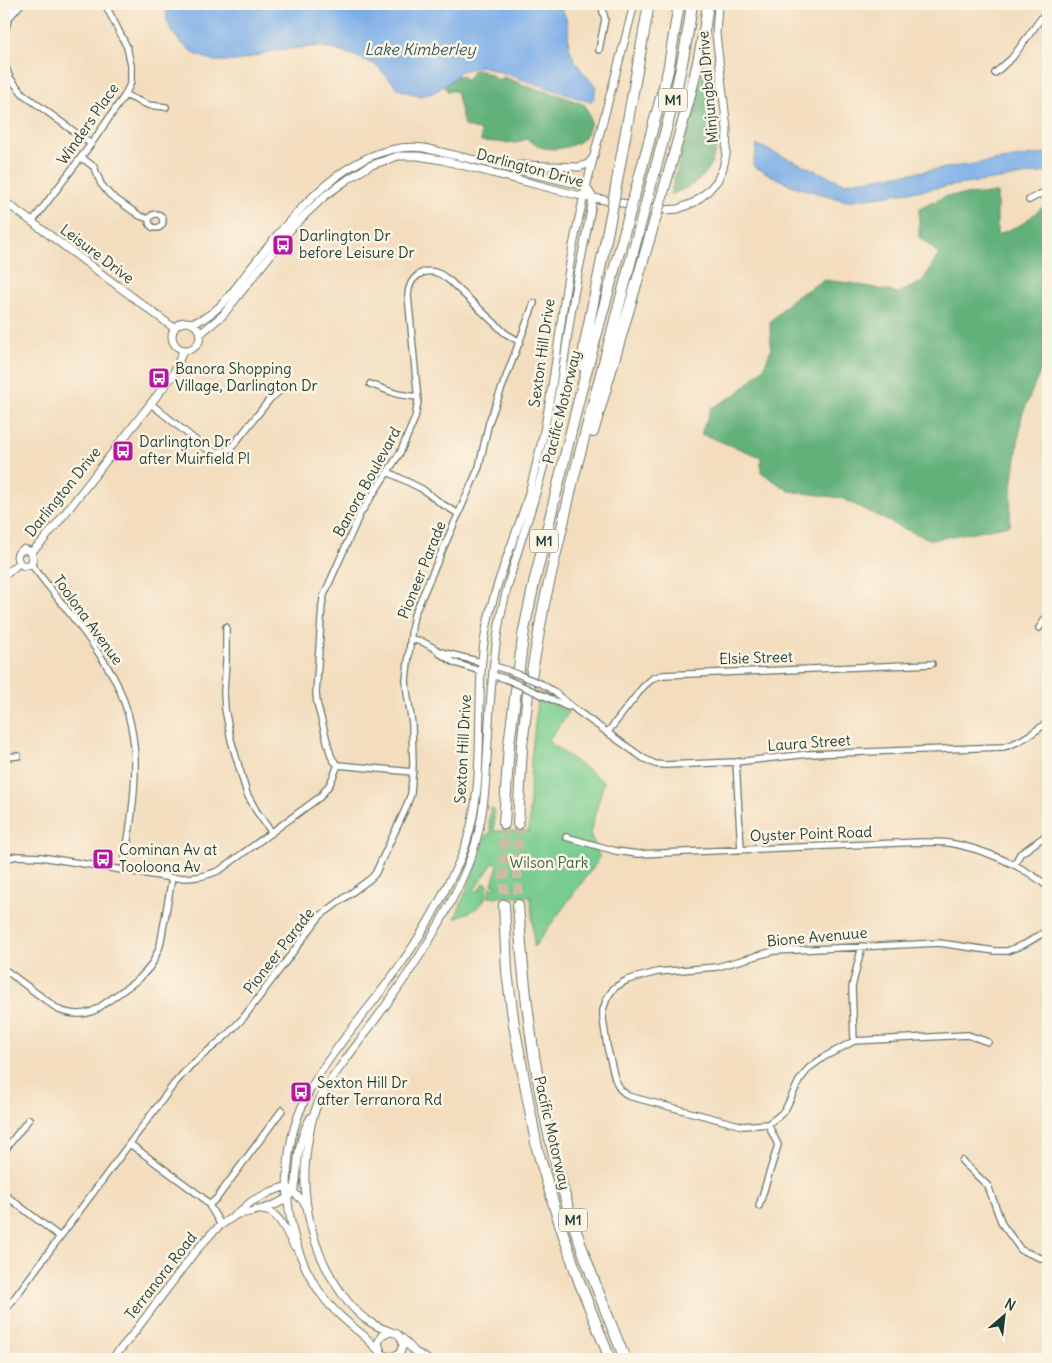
<svg xmlns="http://www.w3.org/2000/svg" width="1052" height="1363" font-family="Delius,sans-serif">
	<style>
		.green { fill: #78cc8f; stroke: #4c8462 }
		.forest { fill: #62b07a; stroke: #407657 }
		.water { fill: #7baee8; stroke: #4d768e }
		.lines { fill: none; stroke-linecap: round; stroke-linejoin: round }
		.motorway-tunnel { stroke: #c9bda2; stroke-width: 10; stroke-dasharray: 10 5; stroke-linecap: butt }
		.minor-casing { stroke: #697564; stroke-width: 8 }
		.tertiary-casing { stroke: #697564; stroke-width: 9 }
		.motorway-casing { stroke: #697564; stroke-width: 12 }
		.minor { stroke: #fff; stroke-width: 5.5 }
		.tertiary { stroke: #fff; stroke-width: 7 }
		.motorway { stroke: #fff; stroke-width: 10 }
		.minor-bridge-casing { stroke: #697564; stroke-width: 8; stroke-linecap: butt }
		.motorway-bridge-casing { stroke: #697564; stroke-width: 12; stroke-linecap: butt }
		.minor-bridge { stroke: #fff; stroke-width: 5.5 }
		.motorway-bridge { stroke: #fff; stroke-width: 10 }
		.labels { text-anchor: middle; stroke-width: 5; stroke-linejoin: round; paint-order: stroke }
		.shield { fill: #fcf5e5; stroke: #617469; stroke-width: 1 }
		.shield-label { font-size: 14px; font-weight: bold; fill: #1f3d34 }
		.street-label { font-size: 15px; fill: #1f3d34; stroke: #fcf5e5 }
		.poi-label { font-size: 15px; fill: #1f3d34; stroke: #fcf5e5; text-anchor: start }
		.park-label { font-size: 15px; fill: #35614b; stroke: #fcf5e5 }
		.water-label { font-size: 16px; font-style: italic; fill: #365961; stroke: #fcf5e5 }
	</style>
	<rect width="100%" height="100%" fill="#fcf5e5"/>
	<filter id="ink" filterUnits="userSpaceOnUse"><feTurbulence type="fractalNoise" baseFrequency=".02" numOctaves="2"/><feDisplacementMap in="SourceGraphic" scale="10" xChannelSelector="R" yChannelSelector="G"/><feConvolveMatrix kernelMatrix="1 2 1 2 8 2 1 2 1" color-interpolation-filters="sRGB"/></filter>
	<filter id="wash" filterUnits="userSpaceOnUse"><feTurbulence type="fractalNoise" baseFrequency=".0096" numOctaves="4" result="noise"/><feDisplacementMap in="SourceGraphic" scale="20" xChannelSelector="R" yChannelSelector="G"/><feGaussianBlur stdDeviation="1.12" result="paint"/><feColorMatrix in="noise" values="0 0 0 0 0 0 0 0 0 0 0 0 0 0 0 0 0 1.4 0 .05"/><feComposite in="paint" operator="in"/></filter>
	<g filter="url(#wash)">
		<rect width="100%" height="100%" fill="#f3ddbe"/>
		<!-- green -->
		<path class="green" d="M538,697L568,712L567,715L548,741L604,782L590,833L600,858L534,947L531,897H488L491,886L496,888L497,886L492,884L498,865L494,862L474,890L477,892L484,883L488,885C487,891 486,897 483,902C478,911 463,913 455,919L477,863L486,835L491,833L489,821L491,808L494,809V831H529L531,759Z"/>
		<!-- forest -->
		<path class="forest" d="M705,65C711,79 712,94 714,110C715,118 717,128 717,136C717,146 714,158 710,166C703,182 685,189 670,195Z
			M473,70H483L486,73L491,74L497,80L504,77L529,87L562,96L585,105C588,112 591,118 590,125C587,145 561,151 544,148C538,147 532,142 526,139L516,143L481,141V131L464,126L456,91H447L445,86L457,76H463L464,80L468,79Z
			M997,193V235L1022,224L1048,203V353L1022,415L1011,494L1010,525L932,540L900,527L841,498L789,491L761,472V457L701,434L711,408L735,395L764,368L771,349L770,322L792,299L824,280L856,284L898,293L922,282L939,254L919,237V209L946,196Z"/>
		<!-- water -->
		<path class="water" d="M166,4H558C564,12 568,20 568,30C569,36 568,44 570,50C575,64 585,75 596,86L594,98L590,102L482,66L461,71L447,84L433,93L419,96L400,90L376,65L353,55L320,46L277,50L237,61H214L195,54L179,41L173,33L167,21Z
			M757,145L844,183L1048,153V172L846,201L790,185L753,166Z"/>
	</g>
	<g filter="url(#ink)">
		<g class="lines">
			<!-- motorway-tunnel -->
			<path class="motorway-tunnel" d="M504,824V905
				M518,824V905"/>
			<!-- minor casing -->
			<g class="minor-casing">
				<path id="minor" d="M4,4L14,11
					M4,33L9,18L21,4
					M599,50L605,19L601,4
					M4,63L10,78L23,94L91,144
					M995,73L1012,58L1048,9
					M125,95L148,105L166,107
					M81,157L94,167L101,184L110,195L140,216L149,219
					M1029,200L1048,190
					M149 221a7 7 0 1 1 14 0a7 7 0 1 1-14 0Z
					M32,222L91,144L125,95L131,82V65L127,47L105,4
					M370,384L397,394L417,397
					M150,403L205,448C215,453 221,453 231,448L270,399L286,386
					M1048,415V434
					M388,472L422,489L442,504L459,514
					M31,564C51,590 72,615 91,642C100,655 110,669 117,684C128,708 135,737 135,765C135,800 129,835 123,870
					M226,627V661L224,692L225,709L231,740L247,794L257,812L272,833
					M1039,628L1048,615
					M411,639L423,642L441,652L481,662
					M439,653L455,663L480,671
					M494,666L507,670
					M492,675L506,679
					M542,684L553,691L576,710L643,758L655,764L665,765L736,762L809,754L1003,747C1020,743 1034,732 1048,722
					M540,694L568,707
					M607,733L643,687L653,678L663,675L932,664
					M4,757L18,756
					M736,762L741,850
					M338,765L334,761L331,756L317,703L316,693L322,605L324,595L360,514L400,453L415,418L418,401L408,295C409,278 423,266 440,274C444,276 447,279 450,281L505,333L520,342
					M338,765L413,772
					M566,837L616,851L638,854L922,842C931,842 940,842 949,843C980,848 1025,866 1048,887
					M4,859L17,856L41,857L172,878C191,878 203,878 220,870L320,797L330,784L338,765
					M1014,865L1020,854L1048,834
					M4,969L59,1010C72,1015 85,1016 97,1009L139,979L149,968L153,962L160,946L172,878
					M854,1041L852,987L862,946
					M988,1042L968,1035L854,1041L824,1057L809,1068L799,1081L785,1110L780,1115L768,1124L743,1126L628,1096L620,1089L615,1079L607,1046L603,1019V1010L607,998L614,988L627,980L657,972L717,967L774,951L939,943L995,951H1007L1025,944L1048,930
					M130,1144L202,1197L209,1205L221,1225
					M4,1151L29,1119
					M962,1161L988,1186L1002,1224L1021,1250L1048,1261
					M4,1194L60,1237
					M209,1205L217,1198L282,1110
					M759,1206L778,1145L768,1124
					M4,1312L174,1084L190,1066L227,1035L244,1017L320,916L370,879L375,874L405,810L411,794L413,764L412,724L407,692L406,680L412,626L414,615L479,467L489,422L534,303"/>
			</g>
			<!-- tertiary casing -->
			<g class="tertiary-casing">
				<path id="tertiary" d="M512,166L522,165L579,167L588,164L593,158
					M4,201L174,328
					M172 336a14 14 0 1 1 28 0a14 14 0 1 1-28 0Z
					M191,323C216,318 232,292 247,273C288,221 349,139 424,148L586,186L593,198
					M200,334L223,315L291,229L307,213L326,195L347,180L369,166L398,156H418L442,160L577,195L661,210L678,209L695,202L707,192L717,181L723,168L726,155L727,129L716,34L718,4
					M31,552L42,542L56,525L173,375L183,351
					M19,563L17,556L19,552L24,549L31,552
					M19,563L24,566L31,564L33,559L31,552
					M4,576L19,563
					M291,1190L303,1201L307,1207
					M261,1210C279,1210 286,1232 294,1246
					M239,1214C256,1211 286,1206 294,1189C297,1183 296,1176 297,1170C298,1151 301,1133 311,1117
					M392,1332C384,1329 377,1327 370,1322C358,1315 348,1303 340,1291C313,1252 301,1204 306,1156C308,1140 310,1123 316,1108C324,1087 339,1069 352,1051C367,1031 382,1011 396,991C425,950 453,905 471,857C487,813 486,769 489,723C491,688 494,653 500,619C511,562 534,509 547,453C559,403 565,352 573,301C579,267 587,233 593,198
					M402,1338L415,1352L427,1359
					M381,1352L378,1343L382,1335C392,1329 402,1333 403,1345L400,1353L391,1357C389,1356 386,1356 384,1355C379,1352 369,1340 363,1335C348,1323 332,1310 321,1294C292,1253 283,1202 289,1154C296,1093 337,1048 373,1002C402,964 428,927 448,884C455,871 462,858 466,844C489,773 472,697 487,625C495,584 512,546 525,506C531,488 535,468 540,449C556,383 560,314 573,246C589,164 614,85 634,4
					M112,1359L130,1338L194,1253L212,1233L221,1225L237,1214L252,1201L270,1192L287,1186"/>
			</g>
			<!-- motorway casing -->
			<g class="motorway-casing">
				<path id="motorway" d="M617,181L649,4
					M648,196C665,133 684,69 692,4
					M662,196C680,132 700,69 708,4
					M634,197L668,71L679,4
					M582,366L585,343L611,215
					M593,432L654,223
					M504,824L509,744L524,630L535,579L580,395L628,219
					M518,824L522,746L528,694L544,604L574,476L641,222
					M504,905L507,972L514,1025L537,1148L556,1212L579,1281L610,1359
					M518,905C525,1010 538,1107 568,1207C584,1259 605,1309 625,1359"/>
			</g>
			<!-- minor -->
			<use href="#minor" class="minor"/>
			<!-- tertiary -->
			<use href="#tertiary" class="tertiary"/>
			<!-- motorway -->
			<use href="#motorway" class="motorway"/>
			<!-- minor-bridge casing -->
			<g class="minor-bridge-casing">
				<path id="minor-bridge" d="M507,670L542,684
					M506,679L540,694"/>
			</g>
			<!-- motorway-bridge casing -->
			<g class="motorway-bridge-casing">
				<path id="motorway-bridge" d="M611,215L617,181
					M628,219L634,197
					M641,222L648,196
					M654,223L662,196"/>
			</g>
			<!-- minor-bridge -->
			<use href="#minor-bridge" class="minor-bridge"/>
			<!-- motorway-bridge -->
			<use href="#motorway-bridge" class="motorway-bridge"/>
		</g>
	</g>
	<!-- icons -->
	<defs>
		<g id="bus-square" transform="scale(1.125)"><rect x="-9" y="-9" width="18" height="18" rx="4" fill="#b5179e" stroke="#fcf5e5"/><path d="M-5-6H5V4H4V6H2V4H-2V6H-4V4H-5ZM-3.5-4V0h7V-4ZM-3.5 1.2v1.5H-2V1.2ZM2 1.2v1.5H3.5V1.2Z" fill="#fff"/></g>
	</defs>
	<g fill-rule="evenodd">
		<use href="#bus-square" x="283" y="245"/>
		<use href="#bus-square" x="159" y="378"/>
		<use href="#bus-square" x="123" y="451"/>
		<use href="#bus-square" x="103" y="859"/>
		<use href="#bus-square" x="301" y="1092"/>
	</g>
	<g class="labels">
		<!-- shield labels -->
		<g class="shield">
			<rect x="659" y="88.5" width="28" height="23" rx="4"/>
			<rect x="530" y="529.5" width="28" height="23" rx="4"/>
			<rect x="559" y="1208.5" width="28" height="23" rx="4"/>
		</g>
		<g class="shield-label">
			<text x="673" y="105">M1</text>
			<text x="544" y="546">M1</text>
			<text x="573" y="1225">M1</text>
		</g>
		<!-- street labels -->
		<g class="street-label">
			<text transform="translate(708 87) rotate(-95)" y="5">Minjungbal Drive</text>
			<text transform="translate(88 124) rotate(-55)" y="5">Winders Place</text>
			<text transform="translate(530 168) rotate(15)" y="5">Darlington Drive</text>
			<text transform="translate(97 254) rotate(37)" y="5">Leisure Drive</text>
			<text transform="translate(542 353) rotate(-82)" y="5">Sexton Hill Drive</text>
			<text transform="translate(562 407) rotate(-76)" y="5">Pacific Motorway</text>
			<text transform="translate(367 482) rotate(-61)" y="5">Banora Boulevard</text>
			<text transform="translate(63 492) rotate(-51)" y="5">Darlington Drive</text>
			<text transform="translate(422 570) rotate(-68)" y="5">Pioneer Parade</text>
			<text transform="translate(88 620) rotate(54)" y="5">Toolona Avenue</text>
			<text transform="translate(756 658) rotate(-2)" y="5">Elsie Street</text>
			<text transform="translate(809 743) rotate(-4)" y="5">Laura Street</text>
			<text transform="translate(463 749) rotate(-87)" y="5">Sexton Hill Drive</text>
			<text transform="translate(811 834) rotate(-2)" y="5">Oyster Point Road</text>
			<text transform="translate(817 937) rotate(-5)" y="5">Bione Avenuue</text>
			<text transform="translate(279 951) rotate(-52)" y="5">Pioneer Parade</text>
			<text transform="translate(552 1133) rotate(77)" y="5">Pacific Motorway</text>
			<text transform="translate(161 1276) rotate(-52)" y="5">Terranora Road</text>
		</g>
		<!-- poi labels -->
		<g class="poi-label">
			<text x="299" y="241">Darlington Dr<tspan x="299" dy="17">before Leisure Dr</tspan></text>
			<text x="175" y="374">Banora Shopping<tspan x="175" dy="17">Village, Darlington Dr</tspan></text>
			<text x="139" y="447">Darlington Dr<tspan x="139" dy="17">after Muirfield Pl</tspan></text>
			<text x="119" y="855">Cominan Av at<tspan x="119" dy="17">Tooloona Av</tspan></text>
			<text x="317" y="1088">Sexton Hill Dr<tspan x="317" dy="17">after Terranora Rd</tspan></text>
		</g>
		<!-- park labels -->
		<g class="park-label">
			<text x="549" y="868">Wilson Park</text>
		</g>
		<!-- water labels -->
		<g class="water-label">
			<text x="420" y="55">Lake Kimberley</text>
		</g>
	</g>
	<!-- margin -->
	<rect width="1052" height="1363" fill="none" stroke="#fcf5e5" stroke-width="20"/>
	<!-- north arrow -->
	<g transform="translate(1004 1316) rotate(28)" stroke="#fcf5e5" stroke-width="4" paint-order="stroke">
	<path d="M0-4L9 19L0 12L-9 19Z" fill="#1f3d34"/>
	<text y="-8" font-size="14" font-weight="bold" text-anchor="middle" fill="#1f3d34">N</text>
	</g>
</svg>
